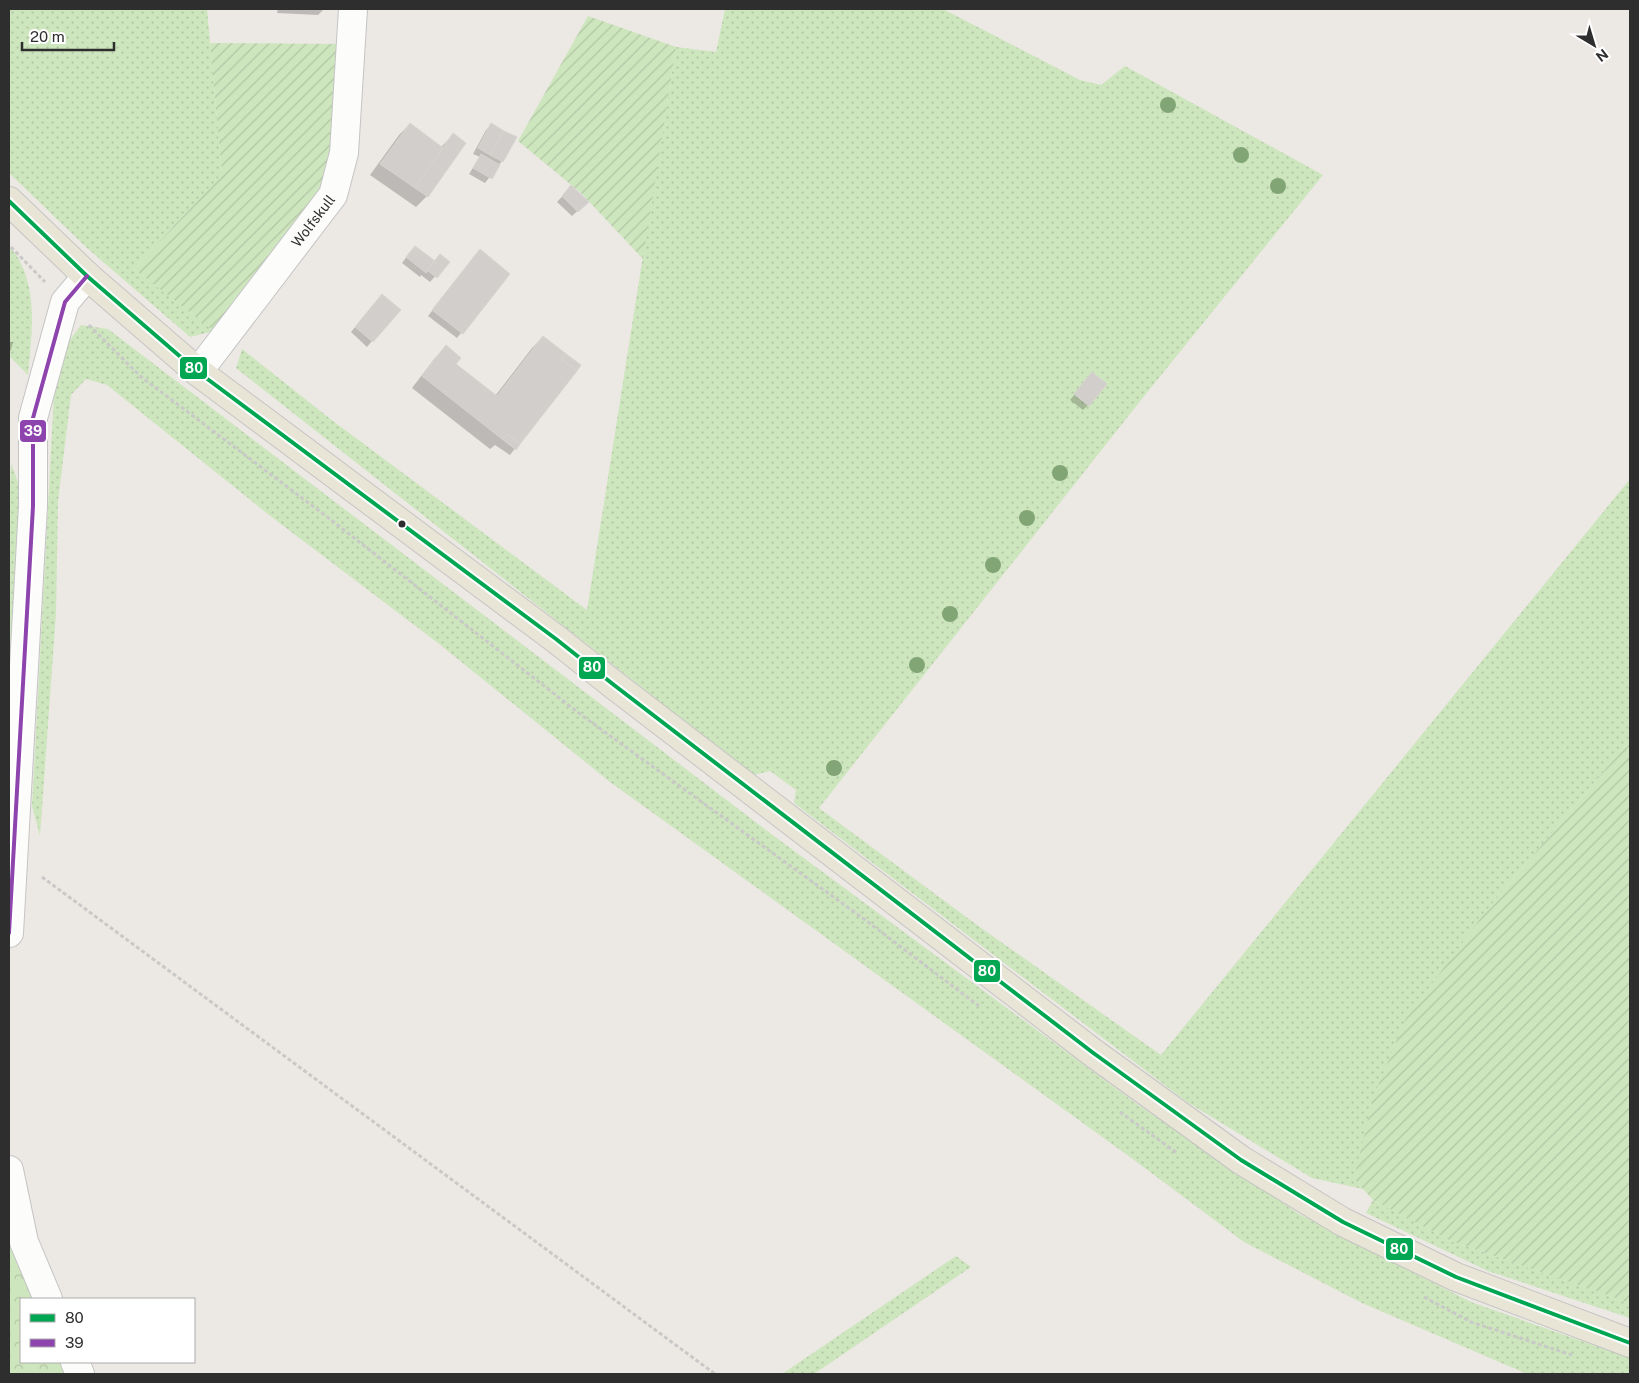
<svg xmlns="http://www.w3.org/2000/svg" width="1639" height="1383" font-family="'Public Sans',sans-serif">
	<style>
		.grass { fill: url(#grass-dots) }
		.forest { fill: url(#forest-crowns) }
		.garden { fill: url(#garden-furrows) }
		.shadow { fill: #0003 }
		.building { fill: #d1cecb; stroke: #d7d4d0 }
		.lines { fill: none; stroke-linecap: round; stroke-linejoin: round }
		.minor-casing { stroke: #c5c4c5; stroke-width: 30 }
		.major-casing { stroke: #c6c5c4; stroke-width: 30 }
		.path { stroke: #c9c9c8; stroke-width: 3; stroke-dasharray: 4 2.5; stroke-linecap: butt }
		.minor { stroke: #fcfcfb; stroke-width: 28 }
		.major { stroke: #e8e4d6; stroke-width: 28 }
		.bus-1-casing { stroke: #fff; stroke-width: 8 }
		.bus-2-casing { stroke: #fff; stroke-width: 8 }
		.bus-1 { stroke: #00a651; stroke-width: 4 }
		.bus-2 { stroke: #8e44ad; stroke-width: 4 }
		.tree { fill: #82a575 }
		.bus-dot { fill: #2e2e2e; stroke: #fff; stroke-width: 2 }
		.labels { text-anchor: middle; stroke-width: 4.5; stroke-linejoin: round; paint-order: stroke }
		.street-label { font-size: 14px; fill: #2e2e2e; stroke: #fff }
		.line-badge { stroke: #fff; stroke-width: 2 }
		.badge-label { font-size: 14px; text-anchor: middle; font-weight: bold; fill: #fff }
	</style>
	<defs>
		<pattern id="grass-dots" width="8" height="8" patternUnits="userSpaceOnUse" patternTransform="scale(1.25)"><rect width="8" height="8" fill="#cee6be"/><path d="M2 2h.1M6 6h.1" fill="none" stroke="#b1c6a4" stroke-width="1.8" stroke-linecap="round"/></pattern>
		<pattern id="forest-crowns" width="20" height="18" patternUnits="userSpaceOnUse" patternTransform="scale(1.25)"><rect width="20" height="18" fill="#cee6be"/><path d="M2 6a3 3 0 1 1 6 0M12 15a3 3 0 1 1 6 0" fill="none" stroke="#b1c6a4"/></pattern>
		<pattern id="garden-furrows" width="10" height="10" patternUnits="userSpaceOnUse" patternTransform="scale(1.25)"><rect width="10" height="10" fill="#cee6be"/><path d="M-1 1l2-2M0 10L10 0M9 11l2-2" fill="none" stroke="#b1c6a4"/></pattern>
	</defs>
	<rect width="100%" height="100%" fill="#ece8e4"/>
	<!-- grass -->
	<path class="grass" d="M9,9H207L222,174L134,269L214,331L190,337L87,248L9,173Z
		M725,9H943L1080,80L1101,85L1125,66L1323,175L1141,400L819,808L977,925L1161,1055L1630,479V740L1483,915L1354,1179L1363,1189L1312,1178L1187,1102L794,803L796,790L770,771L753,775L236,368L242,349L333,421L587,610L676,47L716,52Z
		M9,246C13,251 18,256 20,262C38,296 31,338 28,375L9,356Z
		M81,325L108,329L774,836L1137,1104L1299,1214L1471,1302L1630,1358V1374H1527L1362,1303L1244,1242L1130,1157L610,782L438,643L269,515L107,385L86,379L71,395L58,501L56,613L40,836L32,806L55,376L63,349Z
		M11,463L21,491L9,717V508Z
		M1373,1200L1451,1241L1630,1303V1318L1488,1271L1366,1213Z
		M956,1256L971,1267L814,1374H782Z"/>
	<!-- forest -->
	<path class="forest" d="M9,1224L37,1299H21V1362H63L69,1374H9Z"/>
	<!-- garden -->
	<path class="garden" d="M588,16L676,47L643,259L581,193L518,141Z
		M210,43L340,44L328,177L214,331L134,269L222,174Z
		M1630,740V1303L1451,1241L1373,1200L1354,1179L1373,1098L1405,1020L1483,915Z"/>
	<!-- shadow -->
	<path class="shadow" d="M278,9H324L318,15L277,13Z
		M410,124L441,147L453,135L427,196L416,207L370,175L399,135Z
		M491,125L502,161L485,183L469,174L480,157L473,154L486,130Z
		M571,187L587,202L572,216L557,202Z
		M410,252L434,262H448L430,282L421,275L420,277L402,263Z
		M475,256L509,274L457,338L428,316Z
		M377,301L372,341L367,347L351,332Z
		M543,337L579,365L510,455L495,445L490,449L412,388L435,358L446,347L454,364L495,396L532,348Z
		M9,342H13L11,350L9,352Z
		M1087,379L1088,405L1083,410L1070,400Z"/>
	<!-- building -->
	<path class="building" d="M410,123L443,148L415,188L380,164Z
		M491,123L504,131L490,155L478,148Z
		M504,131L517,137L503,162L490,155Z
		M453,133L466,143L428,197L415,188Z
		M481,154L500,165L492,179L473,168Z
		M571,185L589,202L578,212L562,196Z
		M415,246L435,261L426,273L406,257Z
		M480,249L510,274L463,334L432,310Z
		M440,254L450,262L437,278L427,270Z
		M382,294L401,310L373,342L355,327Z
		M543,336L565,353L561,359L577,371L520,444L507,434L502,439L422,376L446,345L461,358L456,364L497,396Z
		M565,353L581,365L577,371L561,359Z
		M1092,372L1107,384L1089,406L1074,394Z
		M507,434L520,444L516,450L502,439Z"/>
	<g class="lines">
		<!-- minor casing -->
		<g class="minor-casing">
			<g id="minor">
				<path id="s1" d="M198,372L333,195L344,153L353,9"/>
				<path d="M9,933L33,506V418L65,302L87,276"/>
				<path d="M9,1170L24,1242L48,1299"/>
				<path d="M75,1362L80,1374"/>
			</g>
		</g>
		<!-- major casing -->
		<g class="major-casing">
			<path id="major" d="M9,201L87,276L198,372L556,639L614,685L1092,1052L1241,1160L1343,1222L1456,1277L1630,1343"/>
		</g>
		<!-- path -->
		<path class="path" d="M11,247L45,282
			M89,325L140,376L326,516L584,717L864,919L979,1006
			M42,877L715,1374
			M1120,1112L1177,1153
			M1424,1297L1471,1322L1572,1355"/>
		<!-- minor -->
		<use href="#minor" class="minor"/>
		<!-- major -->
		<use href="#major" class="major"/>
		<!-- bus-1 casing -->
		<g class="bus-1-casing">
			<path id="bus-1" d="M9,201L87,276L198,372L556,639L614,685L1092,1052L1241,1160L1343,1222L1456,1277L1630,1343"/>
		</g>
		<!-- bus-2 casing -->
		<g class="bus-2-casing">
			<path id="bus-2" d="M9,933L33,506V418L65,302L87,276"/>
		</g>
		<!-- bus-1 -->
		<use href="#bus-1" class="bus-1"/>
		<!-- bus-2 -->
		<use href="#bus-2" class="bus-2"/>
	</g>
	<!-- trees -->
	<g class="tree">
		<circle cx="1168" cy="105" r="8"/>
		<circle cx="1241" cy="155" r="8"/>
		<circle cx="1278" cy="186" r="8"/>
		<circle cx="1060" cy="473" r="8"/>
		<circle cx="1027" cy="518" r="8"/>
		<circle cx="993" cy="565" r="8"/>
		<circle cx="950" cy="614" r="8"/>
		<circle cx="917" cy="665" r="8"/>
		<circle cx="834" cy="768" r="8"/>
	</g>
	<!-- markers -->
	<circle class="bus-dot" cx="402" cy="524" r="4.5"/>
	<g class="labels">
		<!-- street labels -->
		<g class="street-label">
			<text dy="5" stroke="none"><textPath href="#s1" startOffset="190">Wolfskull</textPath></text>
		</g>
	</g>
	<g class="line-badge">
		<rect x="179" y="356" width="29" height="24" rx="5" fill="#00a651"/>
		<rect x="19" y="419" width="28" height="24" rx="5" fill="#8e44ad"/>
		<rect x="578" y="656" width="28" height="24" rx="5" fill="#00a651"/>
		<rect x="973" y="959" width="28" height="24" rx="5" fill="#00a651"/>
		<rect x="1385" y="1237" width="29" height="24" rx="5" fill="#00a651"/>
	</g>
	<g class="badge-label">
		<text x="194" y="373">80</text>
		<text x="33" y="436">39</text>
		<text x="592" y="672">80</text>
		<text x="987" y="976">80</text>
		<text x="1399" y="1254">80</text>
	</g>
	<!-- border -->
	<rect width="1639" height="1383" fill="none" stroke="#2e2e2e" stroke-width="20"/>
	<!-- legend -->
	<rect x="20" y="1298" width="175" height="65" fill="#ffffff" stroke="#ababab"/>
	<rect x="30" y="1314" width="25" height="8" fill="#00a651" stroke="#ababab"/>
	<text x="65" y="1323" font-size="15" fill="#2e2e2e">80</text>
	<rect x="30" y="1339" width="25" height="8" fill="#8e44ad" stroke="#ababab"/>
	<text x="65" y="1348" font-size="15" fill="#2e2e2e">39</text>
	<!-- north arrow -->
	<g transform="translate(1594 45) rotate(142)" stroke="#ffffff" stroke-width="4" paint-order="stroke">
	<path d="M0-4L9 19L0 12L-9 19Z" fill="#2e2e2e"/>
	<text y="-8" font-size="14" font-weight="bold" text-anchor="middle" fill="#2e2e2e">N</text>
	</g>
	<!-- scale -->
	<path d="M22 42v8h92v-8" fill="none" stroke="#2e2e2e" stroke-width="2.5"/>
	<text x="30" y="42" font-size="15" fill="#2e2e2e" stroke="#ffffff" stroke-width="4" paint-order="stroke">20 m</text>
</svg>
